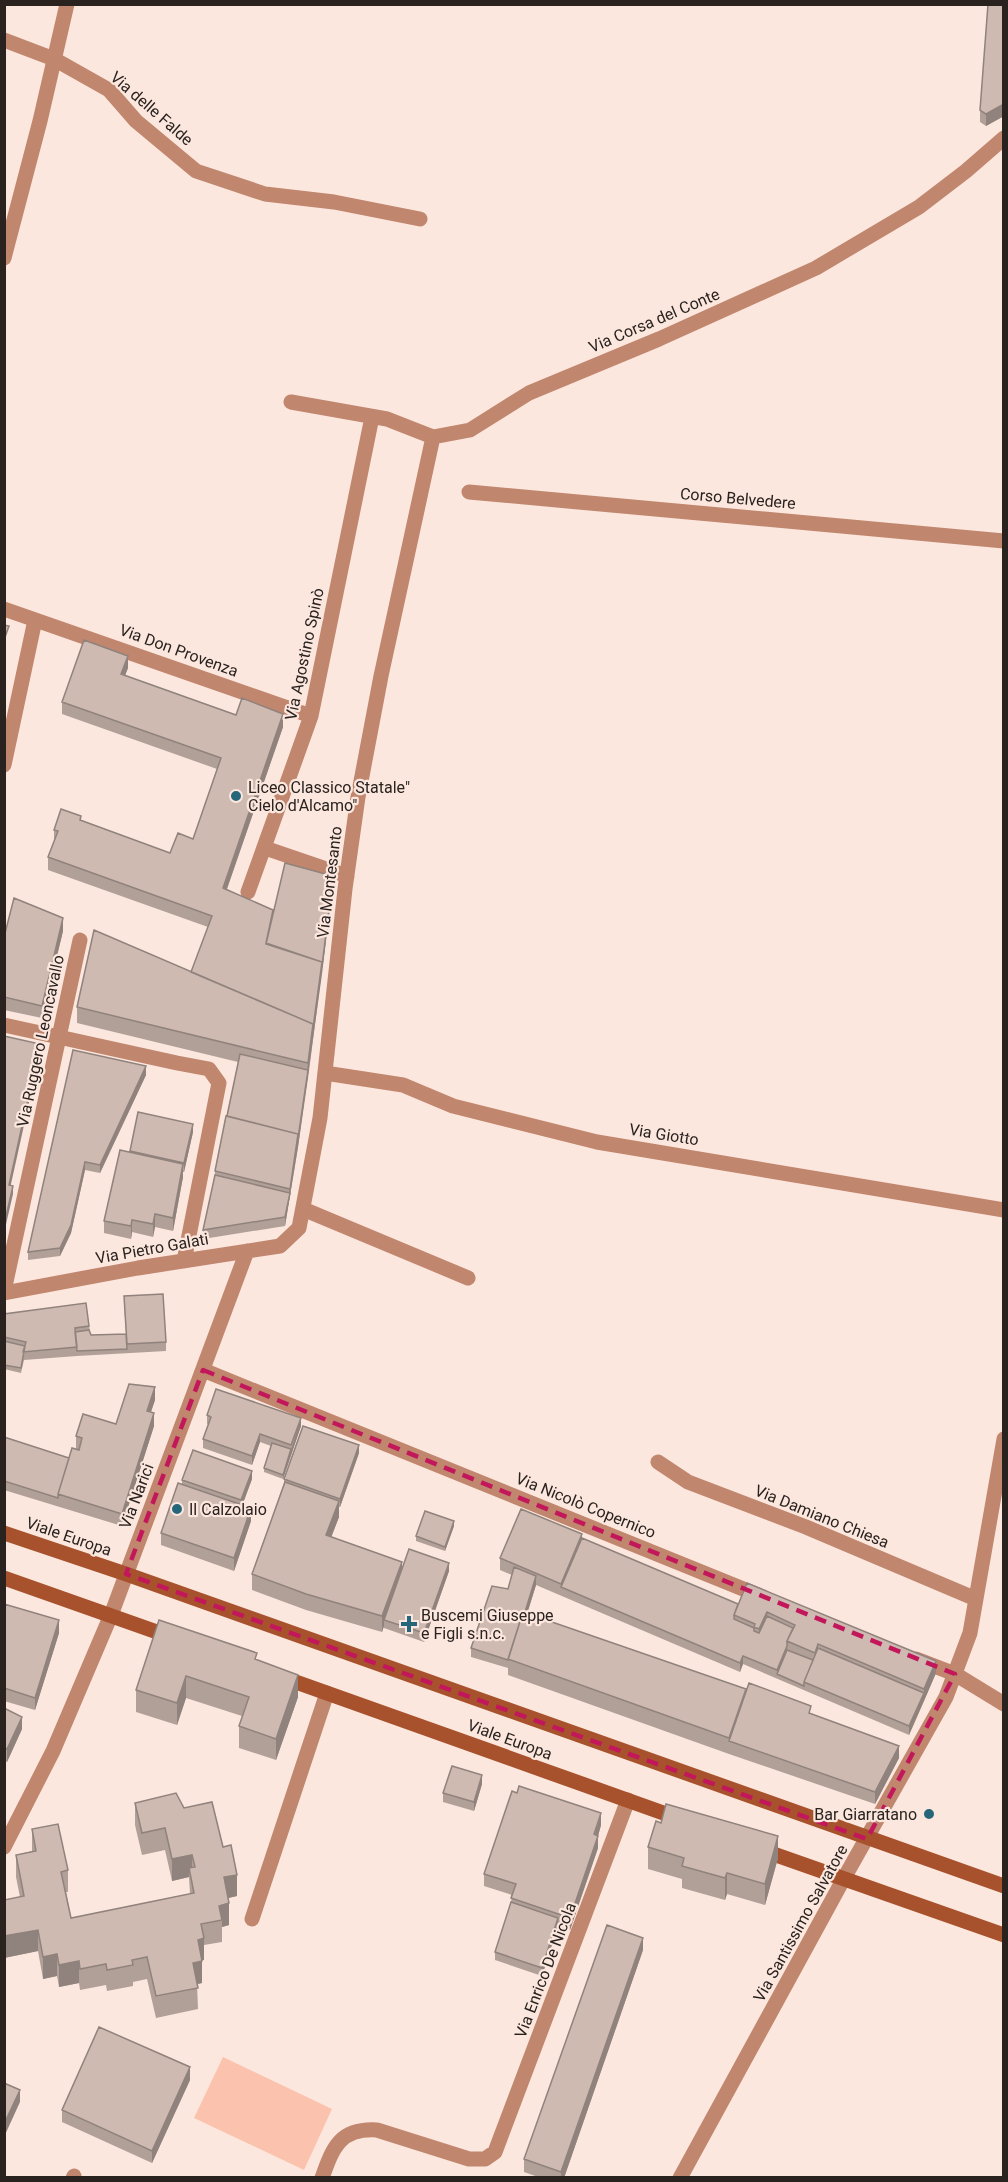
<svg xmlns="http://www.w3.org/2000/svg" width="1008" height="2182" font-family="Roboto,sans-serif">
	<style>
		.grass { fill: #fbc3ad }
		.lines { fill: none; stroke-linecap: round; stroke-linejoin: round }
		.street { stroke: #c1866e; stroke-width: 15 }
		.secondary { stroke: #a7522c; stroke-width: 15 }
		.wall { fill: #b1a098 }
		.shaded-wall { fill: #90827c }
		.building { fill: #cebab1; stroke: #90827c; stroke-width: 1.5 }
		.marked { fill: none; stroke: #c2185b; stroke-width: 4.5; stroke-dasharray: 12 8; stroke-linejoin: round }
		.poi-dot { fill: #26667b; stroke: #fce7de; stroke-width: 2 }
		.labels { text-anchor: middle; stroke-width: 4.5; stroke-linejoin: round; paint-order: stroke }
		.street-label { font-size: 16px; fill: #29221f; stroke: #fce7de }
		.poi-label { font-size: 16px; fill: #29221f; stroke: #fce7de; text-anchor: start }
	</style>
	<rect width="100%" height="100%" fill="#fce7de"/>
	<!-- grass -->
	<path class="grass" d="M223,2057L332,2109L304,2170L194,2118Z"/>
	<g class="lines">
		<!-- street -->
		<path class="street" d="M4,40L54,59L109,90L136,121L196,171L265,194L334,202L420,219
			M4,258L40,121L67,4
			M291,402L387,419L433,437L470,430L529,393L659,339L816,268L919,207L966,171L1004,138
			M469,492L1004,541
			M4,609L311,716
			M4,765L35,620
			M265,848L347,876
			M248,892L311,716L372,417
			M4,1025L177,1063L209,1069L219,1083L184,1261
			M325,1073L403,1085L453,1106L597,1142L1004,1210
			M303,1209L468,1278
			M4,1291L80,940
			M4,1293L138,1268L280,1246L299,1228L320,1118L345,889L358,797L381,676L433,437
			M203,1370L763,1597
			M658,1462L688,1482L806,1527L976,1599
			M916,1659L955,1674L1004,1704
			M4,1847L53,1751L111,1615L247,1251
			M252,1919L327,1693
			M73,2178L74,2176
			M322,2178C333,2147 340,2128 377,2130L469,2159H485L495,2152L628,1800
			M680,2178L843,1880L946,1697L970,1633L1004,1439"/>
		<!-- secondary -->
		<path class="secondary" d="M4,1533L126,1574L1004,1886
			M4,1578L174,1638
			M279,1676L683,1820
			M759,1849L1004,1935"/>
	</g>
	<!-- wall -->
	<path class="wall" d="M1004,4V116L986,126L980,122V110Z
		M128,668L125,675L236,715L283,727L227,889L273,916L333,884L308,1079L298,1147L285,1226L203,1239V1230L215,1175V1171L238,1062L77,1023V1007L191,972L208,927L48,870V857L54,842V830L81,820L170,853L193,839L217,769L62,714V702Z
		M63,931L42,1018L4,1010V937Z
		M73,1050L146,1075L100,1173L85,1170L71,1233L60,1256L28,1260V1252Z
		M138,1112L193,1132L184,1172H183V1177L173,1231L155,1227L153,1237L132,1232L131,1239L104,1233V1221L130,1152Z
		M124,1304L166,1342V1351L77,1356L24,1360L21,1373L4,1369V1314L89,1326L91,1335L126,1334Z
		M155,1400L151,1412L154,1426L122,1526L4,1490V1437L69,1458L76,1449V1436L116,1424Z
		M207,1415L301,1426L283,1479L264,1472V1468L271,1446L260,1442L252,1465L203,1448V1439L208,1424H207Z
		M359,1453L340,1507H339V1517L331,1537L402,1569L449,1571L424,1642L384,1628V1626L382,1632L306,1610L252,1590V1574L284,1483V1479Z
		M252,1479L242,1505L251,1521L234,1571L161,1545V1533L182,1484V1480Z
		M454,1526L445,1551L416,1541V1536Z
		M582,1538L738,1604L747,1583L936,1673L909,1735L743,1664L740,1672L536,1585L527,1613L746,1692L811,1714L899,1758L875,1804L729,1754L508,1675V1668L471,1657V1648L508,1589L512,1575L500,1570V1558Z
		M4,1604L59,1633L35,1710L4,1701Z
		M159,1620L257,1660L298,1697L276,1760L239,1748V1726L242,1716L186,1698L177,1725L136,1712V1690Z
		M4,1708L22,1729L7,1762L4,1761Z
		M482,1784L474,1811L443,1802V1793Z
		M135,1803L184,1808L223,1847L237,1896L228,1898L229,1925L222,1927V1942L204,1945V1960H202V1983L197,1984L198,2009L156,2018L147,1979L133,1982V1986L107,1991L106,1985L80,1990L79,1983L59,1987L57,1976L43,1979L38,1951L4,1958V1900L20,1897L16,1877V1855L32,1851V1829L68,1870V1892H66L71,1918L190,1894L189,1877L172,1881L165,1850L142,1855L135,1825Z
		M601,1825L598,1836V1848L570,1930L558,1926L542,1976L495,1960V1952L511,1902L512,1895L484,1886V1874Z
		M648,1847L778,1858L765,1905L727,1894L725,1900L682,1888V1879L648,1869Z
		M643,1950L564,2178H541L524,2172V2159Z
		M190,2080L152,2163L62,2122V2110Z"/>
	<!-- shaded-wall -->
	<path class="shaded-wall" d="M1004,104V116L986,126V114Z
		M128,656V668L121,686V674Z
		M283,714V727L223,900V888Z
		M333,876V884L322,974L298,1147V1138Z
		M63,918V931L42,1018V1006Z
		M40,1044V1053L9,1193V1185Z
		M146,1066V1075L100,1173V1165Z
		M193,1124V1132L184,1172V1163Z
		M298,1134V1147L285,1226V1217Z
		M85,1162V1170L71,1233L60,1256V1248Z
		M183,1164V1177L173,1231V1218Z
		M13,1186V1194L4,1233V1225Z
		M155,1214V1227L153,1237V1224Z
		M132,1220V1232L131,1239V1226Z
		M155,1387V1400L147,1423V1411Z
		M154,1413V1426L122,1526V1514Z
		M301,1418V1426L283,1479V1475Z
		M260,1434V1442L252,1465V1456Z
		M359,1445V1453L340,1507V1499Z
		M252,1471V1479L241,1509V1500Z
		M339,1501V1517L326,1551V1535Z
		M251,1508V1521L234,1571V1558Z
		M454,1521V1526L445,1551V1547Z
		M582,1534V1547L561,1587V1596V1584Z
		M402,1562V1578L384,1620V1626L382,1632V1616Z
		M449,1563V1571L424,1642V1633Z
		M536,1576V1585L513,1660H510Z
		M767,1612V1625L759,1642V1629Z
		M59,1620V1633L35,1710V1698Z
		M787,1646V1654L777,1674V1670Z
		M743,1656V1664L740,1672V1663Z
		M936,1661V1673L924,1701V1689Z
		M298,1675V1697L276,1760V1739Z
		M186,1676V1698L177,1725V1703Z
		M924,1693V1701L909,1735V1726Z
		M22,1717V1729L7,1762V1749Z
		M899,1746V1758L875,1804V1792Z
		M482,1775V1784L474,1811V1802Z
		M601,1813V1825L598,1836V1848L570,1930V1918Z
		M778,1836V1858L765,1905V1884Z
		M192,1855V1876L189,1868V1877L172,1881V1859Z
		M727,1873V1894L725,1900V1878Z
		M237,1875V1896L224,1899V1877Z
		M229,1903V1925L222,1927V1920L219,1906Z
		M558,1918V1926L542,1976V1968Z
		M38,1930V1951L4,1958V1936Z
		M204,1938V1960L198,1961V1940Z
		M643,1938V1950L564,2178H561V2172Z
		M57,1954V1976L43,1979V1957Z
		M79,1961V1983L59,1987V1965Z
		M202,1961V1983L193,1985V1963Z
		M190,2067V2080L152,2163V2151Z
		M20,2090V2102L4,2137V2124Z"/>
	<!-- building -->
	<path class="building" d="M988,4H1004V104L986,114L980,110Z
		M4,625L9,626L4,640Z
		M84,640L128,656L121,674L236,715L242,698L283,714L223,888L273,910L266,943L322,962L313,1028V1024L191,972L212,916L48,857L58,831L54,830L61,809L81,816L80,820L170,853L178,833L193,839L221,758L62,702Z
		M285,863L333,876L322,966V962L266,944Z
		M14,898L63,918L42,1006L4,997V937Z
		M94,930L313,1024L308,1063L77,1007Z
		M4,1036L40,1044L9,1185L13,1186L4,1225Z
		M73,1050L146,1066L100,1165L85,1162L71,1225L60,1248L28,1252Z
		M240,1054L308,1070L298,1138V1134L227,1116Z
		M138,1112L193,1124L184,1163L130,1151Z
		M226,1116L298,1134L290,1189L215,1171Z
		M120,1150L183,1164L173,1218L155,1214L153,1224L132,1220L131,1226L104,1221Z
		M215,1175L290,1193L285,1217L203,1230Z
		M163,1294L166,1342L127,1344L124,1296Z
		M86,1303L89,1326L75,1328L77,1347L23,1352L26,1342L4,1337V1314Z
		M89,1330L91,1335L126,1334L127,1349L77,1351L75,1332Z
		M4,1341L25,1346L21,1368L4,1365Z
		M129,1384L155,1387L147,1411L154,1413L122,1514L58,1494L72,1448L79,1450L82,1438L76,1436L83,1414L116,1424Z
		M216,1389L301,1418L291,1445L260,1434L252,1456L203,1439L211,1417L207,1415Z
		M303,1426L359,1445L340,1499L284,1479Z
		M4,1437L69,1458L58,1494V1498L4,1481Z
		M272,1443L291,1449L283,1475L264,1468Z
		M193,1450L252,1471L241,1500L182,1480Z
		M285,1482L339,1501L326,1535L402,1562L382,1616L306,1594L252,1574Z
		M178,1483L251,1508L234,1558L161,1533Z
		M521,1509L582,1534L561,1584L500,1558Z
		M425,1511L454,1521L445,1547L416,1536Z
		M582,1538L738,1604L734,1615V1619L754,1628V1631L759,1633L767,1616L793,1628L787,1641V1646L777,1670L743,1656L740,1663L561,1587Z
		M409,1549L449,1563L424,1633L384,1620Z
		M514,1567L536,1576L525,1612H523L508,1660L471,1648L492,1586L508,1589Z
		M747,1583L936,1661L924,1689L818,1644L815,1653L787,1641L795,1625L767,1612L759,1629L754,1627L755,1624L734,1615Z
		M4,1604L59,1620L35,1698L4,1688Z
		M523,1612L746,1689L729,1738L508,1659Z
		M159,1620L257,1653L255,1659L298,1675L276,1739L239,1726L249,1697L186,1676L177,1703L136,1690Z
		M818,1648L924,1693L909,1726L804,1682Z
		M787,1650L813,1660L804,1682V1686L777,1674Z
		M749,1683L811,1706L809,1713L899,1746L875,1792L729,1741Z
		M4,1708L22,1717L7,1749L4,1748Z
		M452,1766L482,1775L474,1802L443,1793Z
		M519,1786L601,1813L594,1834L598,1836L570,1918L511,1898L516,1884L484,1874L512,1791L517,1793Z
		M176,1793L184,1808L212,1802L223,1847L231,1845L237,1875L224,1877L229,1903L219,1906L222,1920L201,1924L204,1938L198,1940L202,1961L193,1963L198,1988L156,1996L147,1957L132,1960L133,1965L107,1970L106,1964L80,1969L79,1961L59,1965L57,1954L43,1957L38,1930L4,1936V1900L24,1896L16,1855L36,1851L32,1829L58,1824L68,1870L61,1872L71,1918L194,1893L189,1868L195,1867L192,1855L172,1859L165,1828L142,1833L135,1803Z
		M666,1804L778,1836L765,1884L727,1873L725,1878L682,1866L684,1858L648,1847L656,1821L661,1823Z
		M511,1902L558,1918L542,1968L495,1952Z
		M607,1925L643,1938L561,2172L524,2159Z
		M99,2027L190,2067L152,2151L62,2110Z
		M4,2083L20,2090L4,2124Z"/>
	<!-- marked area -->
	<path class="marked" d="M203,1370L955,1674L867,1839L126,1574Z"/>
	<!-- markers -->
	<g class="poi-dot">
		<circle cx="236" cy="796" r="6"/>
		<circle cx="177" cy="1509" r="6"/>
		<path d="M406 1615h6v6h6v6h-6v6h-6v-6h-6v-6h6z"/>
		<circle cx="929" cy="1814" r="6"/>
	</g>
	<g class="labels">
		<!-- street labels -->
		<g class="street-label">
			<text transform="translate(152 108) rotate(41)" y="6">Via delle Falde</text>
			<text transform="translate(654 320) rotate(-23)" y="6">Via Corsa del Conte</text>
			<text transform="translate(738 498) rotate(5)" y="6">Corso Belvedere</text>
			<text transform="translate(179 650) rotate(20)" y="6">Via Don Provenza</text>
			<text transform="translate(304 654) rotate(-78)" y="6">Via Agostino Spinò</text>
			<text transform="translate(329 882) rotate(-83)" y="6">Via Montesanto</text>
			<text transform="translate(40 1041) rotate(-78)" y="6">Via Ruggero Leoncavallo</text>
			<text transform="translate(664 1134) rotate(9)" y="6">Via Giotto</text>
			<text transform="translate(152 1248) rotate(-10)" y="6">Via Pietro Galati</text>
			<text transform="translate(136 1496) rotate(-69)" y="6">Via Narici</text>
			<text transform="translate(586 1505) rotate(22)" y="6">Via Nicolò Copernico</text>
			<text transform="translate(822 1516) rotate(22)" y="6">Via Damiano Chiesa</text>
			<text transform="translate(69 1536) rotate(19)" y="6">Viale Europa</text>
			<text transform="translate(510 1739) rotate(20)" y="6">Viale Europa</text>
			<text transform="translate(800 1923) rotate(-61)" y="6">Via Santissimo Salvatore</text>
			<text transform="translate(545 1970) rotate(-69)" y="6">Via Enrico De Nicola</text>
		</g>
		<!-- poi labels -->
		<g class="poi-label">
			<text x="248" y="793">Liceo Classico Statale"<tspan x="248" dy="18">Cielo d'Alcamo"</tspan></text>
			<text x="189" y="1515">Il Calzolaio</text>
			<text x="421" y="1621">Buscemi Giuseppe<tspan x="421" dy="18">e Figli s.n.c.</tspan></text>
			<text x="917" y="1820" text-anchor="end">Bar Giarratano</text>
		</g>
	</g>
	<!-- border -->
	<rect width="1008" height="2182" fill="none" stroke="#29221f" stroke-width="12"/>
</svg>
